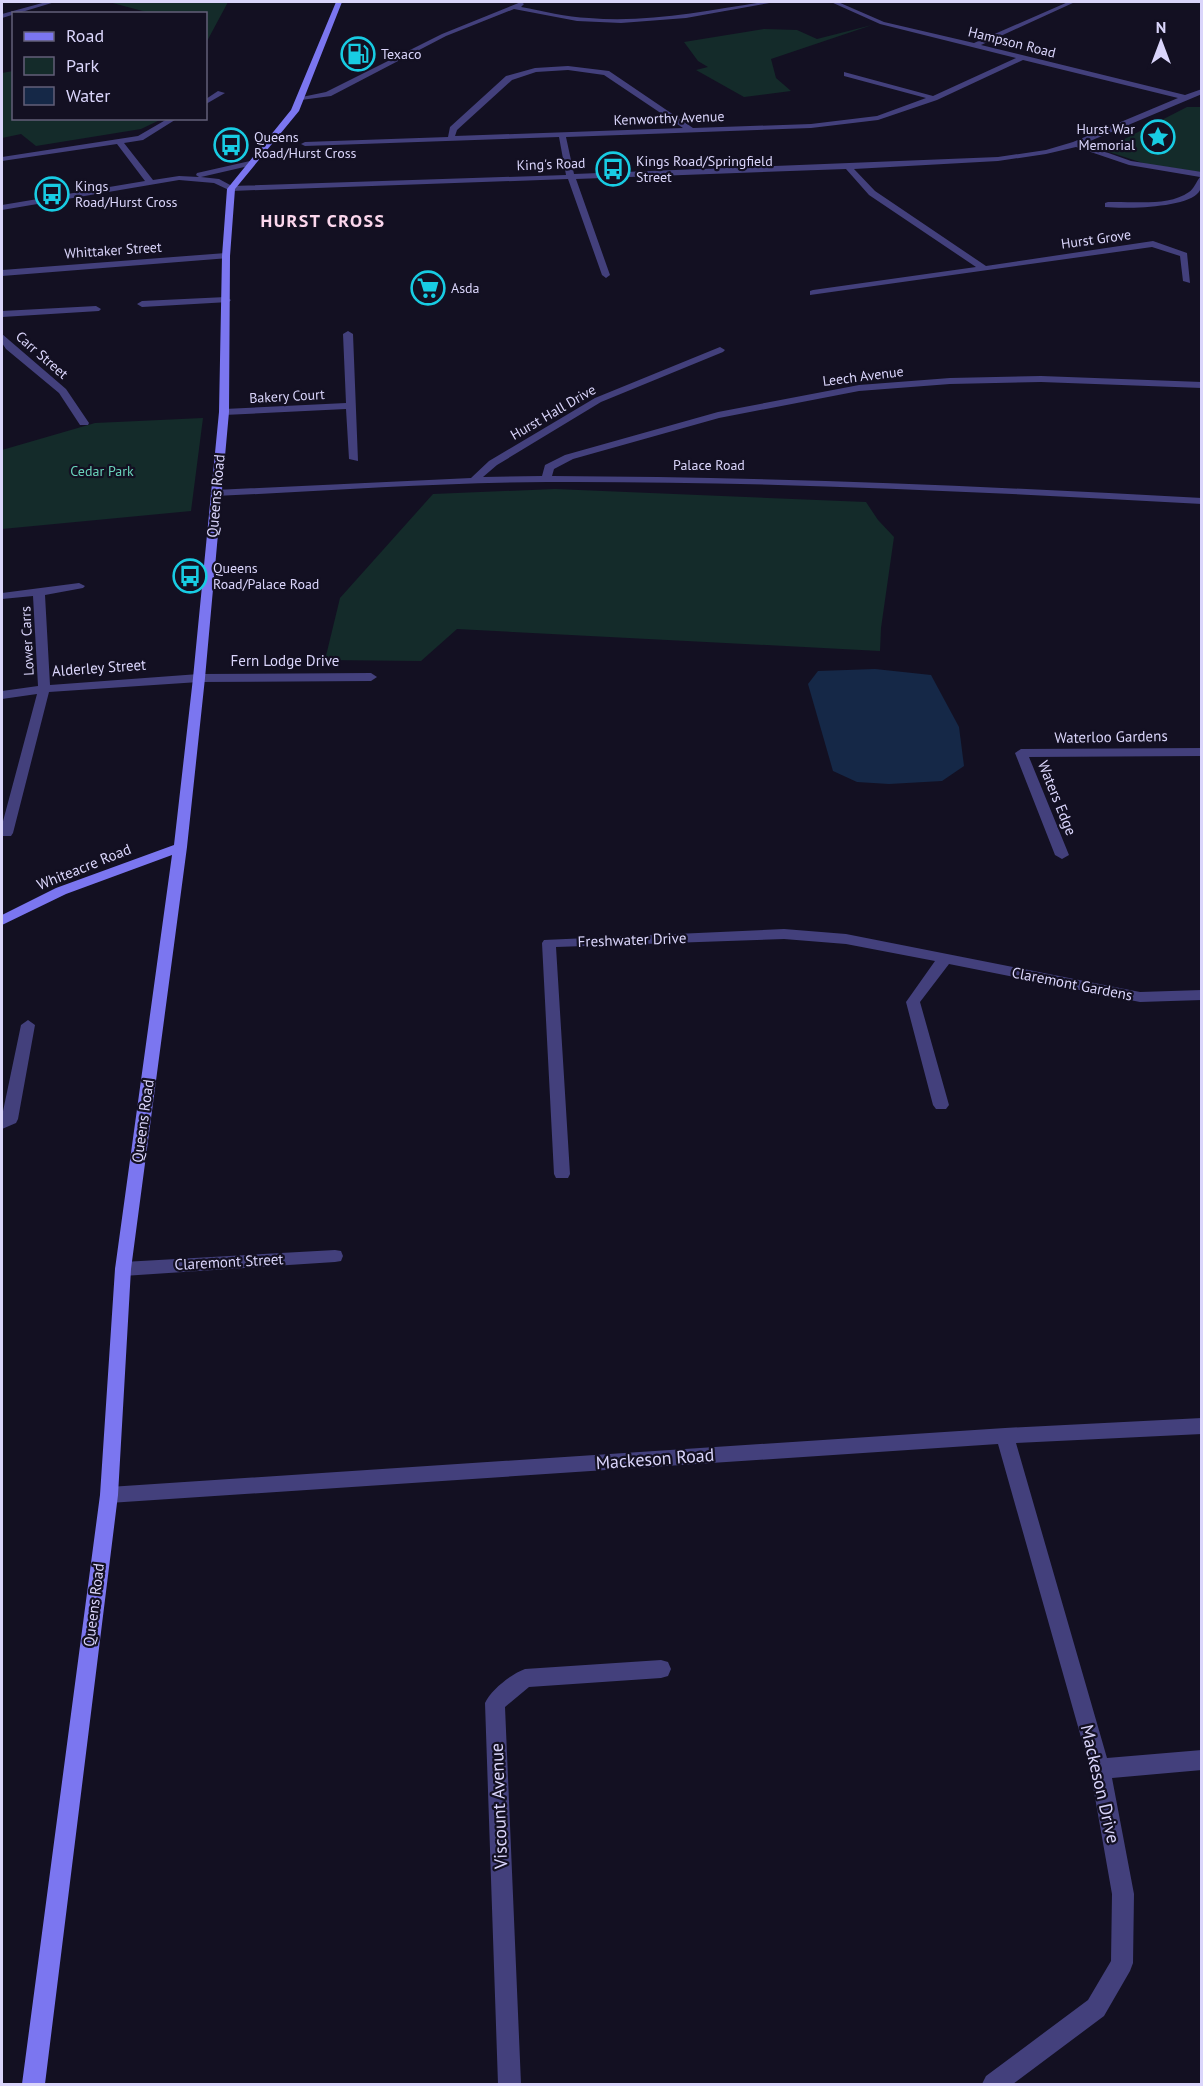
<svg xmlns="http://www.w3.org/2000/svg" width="1203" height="2086" font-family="'PT Sans',sans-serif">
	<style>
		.green { fill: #142b2a }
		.water { fill: #152847 }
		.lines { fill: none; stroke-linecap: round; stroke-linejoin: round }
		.minor { fill: #43407c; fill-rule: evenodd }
		.secondary { fill: #7b76f0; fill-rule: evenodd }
		.labels { text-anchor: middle; stroke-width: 4.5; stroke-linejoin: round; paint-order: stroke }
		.far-street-label { font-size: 14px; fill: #dad5fb; stroke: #131022 }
		.far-poi-label { font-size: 14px; fill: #dad5fb; stroke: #131022; text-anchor: start }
		.far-park-label { font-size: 14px; fill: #69d3ba; stroke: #131022 }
		.street-label { font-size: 15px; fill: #dad5fb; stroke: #131022 }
		.far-district-label { font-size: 18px; font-weight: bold; letter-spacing: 1.5px; fill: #fbd7ed; stroke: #131022 }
		.near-street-label { font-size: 18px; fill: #dad5fb; stroke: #131022 }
	</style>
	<rect width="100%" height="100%" fill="#131022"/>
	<!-- green -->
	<path class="green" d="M109,2H228L206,43V14L150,13Z
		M872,25L771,59L776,78L791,91L744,97L696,70L708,67L698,61L684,42L764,29L797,30L817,39Z
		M13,71L14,118L162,119L141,129L36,146L21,134L2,138V73Z
		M1187,107H1201V172L1146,164L1103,150Z
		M203,418L191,511L2,529V450L95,423Z
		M555,489L866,502L878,520L894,537L881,628L880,651L457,629L421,661L325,660L340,598L433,494Z"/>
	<!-- water -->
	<path class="water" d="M875,669L931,675L959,727L964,766L942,781L889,784L857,782L833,771L808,684L818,671Z"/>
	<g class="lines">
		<!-- minor -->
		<path class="minor" d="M46,2H55L2,18V14Z
			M521,2L524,4L521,7C543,11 566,17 589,18C647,23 705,11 763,2H775L686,18L621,23L577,21L514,9L446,36L331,96L301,100L297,98L326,92L442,34Z
			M831,2H838L884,22L974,43L1068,2H1075L981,45L1185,95L1202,89V94L1083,144L1131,161L1202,172C1202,180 1203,189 1197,194C1182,208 1125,209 1105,207V203L1108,202C1132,201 1168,207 1189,192C1194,189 1196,182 1200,177L1129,165L1076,147L1046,154L998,161L854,169L875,191L986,266L1153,241L1187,253L1190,283L1183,281L1180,256L1152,247L810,295V291L813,290L976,267L869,195L846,169L576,179L610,275L606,278L602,275L568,179L231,191L214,183L179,180L2,210V205L145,181L117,144L2,161V157L138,136L169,118H178L143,140L124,143L153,180L179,176L199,177L196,175L197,173L250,161H253V165L201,177L219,179L232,186L566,175L559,137L305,146L301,144L305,142L448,137L450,127L506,76L535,68L568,66L609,71L693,128L811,124L877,116L926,98L844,76V72L933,96L1016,58L880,24ZM1023,60L1178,98L1073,142L1046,150L998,157L574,174L566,137L811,128L878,120L937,100ZM568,70L604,75L683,128L455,136L457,130L512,80L536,72Z
			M218,91L225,93L206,104V99Z
			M226,253L230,256L229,258L2,276V270Z
			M226,297L231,300L229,302L142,307L137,304L142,301Z
			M96,306L101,309L99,311L2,317V311Z
			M348,331L353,334L358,461L349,459L346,409L224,415L219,412L224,409L346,403L343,334Z
			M2,334L66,389L89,423L88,425H80L59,393L6,349L2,343Z
			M720,347L725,350L723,352L601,402L497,465L483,477L542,476L545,465L565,455L718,412L859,385L950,378L1041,376L1202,382V388L1041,382L950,384L859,391L719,418L573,459L554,469L552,476C769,477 985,486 1202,498V504C984,492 765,481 547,482C436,483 326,491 215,496L210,493L215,490L471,478L489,461L595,398Z
			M79,583L85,586L83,588L45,595L50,685L199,674L371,673L377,677L371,681L199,682L49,692L13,833L11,836H2V825L37,694L2,699V691L38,686L33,596L2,599V593Z
			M1202,748V756L1029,757L1069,855L1062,859L1055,855L1015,753L1021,749Z
			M784,929L846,934L1140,992L1202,990V1000L1140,1002L949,964L920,1002L949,1105L946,1109H936L933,1105L906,1002L935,961L846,944L784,939L556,947L570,1174L568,1178H556L554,1174L542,943L544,940Z
			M28,1020L35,1025L18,1119L16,1123L2,1129V1116L21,1025Z
			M335,1250L341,1251L343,1256L341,1261L335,1262L123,1276L117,1274L115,1269L117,1264L123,1262Z
			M1202,1418V1434L1016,1443L1107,1758L1202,1750V1770L1112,1778L1134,1894L1133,1963L1130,1971L1104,2016L1013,2084H982L986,2076L1088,2000L1111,1961L1112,1894L1090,1769L998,1444L109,1503L102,1501L100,1495L102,1489L109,1487L1005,1428Z
			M661,1660L668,1662L671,1669L668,1676L661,1678L529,1687L505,1707L521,2084H498L485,1703C491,1690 511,1674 525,1669Z"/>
		<!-- secondary -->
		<path class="secondary" d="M336,2H342L299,111L235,189L230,256L229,412L205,678L187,847L131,1269L118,1495L45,2084H22L100,1495L115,1269L172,855L66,894L2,925V915L56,888L174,845L193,678L219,412L222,256L227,189L291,110Z"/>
	</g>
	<!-- icons -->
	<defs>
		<g id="fuel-ring" transform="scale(1.725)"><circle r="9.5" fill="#131022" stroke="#18cce3" stroke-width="1.5"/><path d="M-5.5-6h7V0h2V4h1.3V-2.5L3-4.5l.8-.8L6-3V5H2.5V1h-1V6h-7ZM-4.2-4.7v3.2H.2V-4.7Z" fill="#18cce3"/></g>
		<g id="sight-ring" transform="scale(1.725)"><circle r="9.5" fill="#131022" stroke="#18cce3" stroke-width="1.5"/><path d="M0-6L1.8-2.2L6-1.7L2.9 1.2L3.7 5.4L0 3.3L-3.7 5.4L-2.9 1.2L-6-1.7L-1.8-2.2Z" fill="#18cce3"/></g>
		<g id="bus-ring" transform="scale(1.725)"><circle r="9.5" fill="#131022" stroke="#18cce3" stroke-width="1.5"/><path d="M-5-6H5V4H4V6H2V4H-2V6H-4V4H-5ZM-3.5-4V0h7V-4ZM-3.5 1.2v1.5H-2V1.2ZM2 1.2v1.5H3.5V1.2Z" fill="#18cce3"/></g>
		<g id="supermarket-ring" transform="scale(1.725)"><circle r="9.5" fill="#131022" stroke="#18cce3" stroke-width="1.5"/><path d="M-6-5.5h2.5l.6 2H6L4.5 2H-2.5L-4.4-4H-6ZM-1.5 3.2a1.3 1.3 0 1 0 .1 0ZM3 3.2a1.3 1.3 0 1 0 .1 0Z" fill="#18cce3"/></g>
	</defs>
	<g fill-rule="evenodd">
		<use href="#fuel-ring" x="358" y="54"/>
		<use href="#sight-ring" x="1158" y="137"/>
		<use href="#bus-ring" x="231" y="145"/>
		<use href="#bus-ring" x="613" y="169"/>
		<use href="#bus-ring" x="52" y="194"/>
		<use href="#supermarket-ring" x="428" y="288"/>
		<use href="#bus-ring" x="190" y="576"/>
	</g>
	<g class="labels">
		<!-- far-street labels -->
		<g class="far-street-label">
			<text transform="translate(1012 42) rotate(14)" y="5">Hampson Road</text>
			<text transform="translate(669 118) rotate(-2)" y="5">Kenworthy Avenue</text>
			<text transform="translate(551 164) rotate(-2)" y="5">King's Road</text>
			<text transform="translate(1096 239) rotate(-8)" y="5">Hurst Grove</text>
			<text transform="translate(113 250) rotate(-4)" y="5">Whittaker Street</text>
			<text transform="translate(42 355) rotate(41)" y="5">Carr Street</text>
			<text transform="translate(863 376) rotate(-7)" y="5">Leech Avenue</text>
			<text transform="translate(287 396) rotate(-3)" y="5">Bakery Court</text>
			<text transform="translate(553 412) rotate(-30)" y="5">Hurst Hall Drive</text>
			<text x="709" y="470">Palace Road</text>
			<text transform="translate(27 641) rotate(-93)" y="5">Lower Carrs</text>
		</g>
		<!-- far-poi labels -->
		<g class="far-poi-label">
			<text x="381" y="59">Texaco</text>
			<text x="1135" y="134" text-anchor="end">Hurst War<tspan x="1135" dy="16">Memorial</tspan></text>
			<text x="254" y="142">Queens<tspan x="254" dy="16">Road/Hurst Cross</tspan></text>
			<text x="636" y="166">Kings Road/Springfield<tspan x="636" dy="16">Street</tspan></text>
			<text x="75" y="191">Kings<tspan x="75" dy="16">Road/Hurst Cross</tspan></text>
			<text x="451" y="293">Asda</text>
			<text x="213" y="573">Queens<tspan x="213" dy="16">Road/Palace Road</tspan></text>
		</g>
		<!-- far-park labels -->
		<g class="far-park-label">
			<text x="102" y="476">Cedar Park</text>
		</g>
		<!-- street labels -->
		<g class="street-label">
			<text transform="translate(216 496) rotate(-85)" y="5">Queens Road</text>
			<text x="285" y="666">Fern Lodge Drive</text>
			<text transform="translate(99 668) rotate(-4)" y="5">Alderley Street</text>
			<text transform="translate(1111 737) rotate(-1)" y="5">Waterloo Gardens</text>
			<text transform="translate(1057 798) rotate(68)" y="5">Waters Edge</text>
			<text transform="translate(84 867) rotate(-22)" y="5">Whiteacre Road</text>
			<text transform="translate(632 940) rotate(-2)" y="5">Freshwater Drive</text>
			<text transform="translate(1072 984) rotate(11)" y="5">Claremont Gardens</text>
			<text transform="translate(143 1121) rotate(-82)" y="5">Queens Road</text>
			<text transform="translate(229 1262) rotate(-3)" y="5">Claremont Street</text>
			<text transform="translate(94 1605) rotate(-83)" y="5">Queens Road</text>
		</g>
		<!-- far-district labels -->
		<g class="far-district-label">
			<text x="323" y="227">HURST CROSS</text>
		</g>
		<!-- near-street labels -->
		<g class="near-street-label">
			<text transform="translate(655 1459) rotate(-4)" y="6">Mackeson Road</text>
			<text transform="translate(1100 1784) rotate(77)" y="6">Mackeson Drive</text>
			<text transform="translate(499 1806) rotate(-92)" y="6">Viscount Avenue</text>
		</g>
	</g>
	<!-- border -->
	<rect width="1203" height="2086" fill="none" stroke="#dad5fb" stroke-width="6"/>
	<!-- legend -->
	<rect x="12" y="12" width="195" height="108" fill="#131022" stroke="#635f79" stroke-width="1.5"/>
	<rect x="24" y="32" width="30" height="9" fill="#7b76f0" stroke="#635f79" stroke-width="1.5"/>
	<text x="66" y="42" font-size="18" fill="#dad5fb">Road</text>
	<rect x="24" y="57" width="30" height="18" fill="#142b2a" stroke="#635f79" stroke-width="1.5"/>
	<text x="66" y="72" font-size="18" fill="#dad5fb">Park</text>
	<rect x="24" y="87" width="30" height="18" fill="#152847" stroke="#635f79" stroke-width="1.5"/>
	<text x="66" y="102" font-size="18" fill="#dad5fb">Water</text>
	<!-- north arrow -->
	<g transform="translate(1161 42)" stroke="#131022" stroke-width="4.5" paint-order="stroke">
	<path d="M0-4.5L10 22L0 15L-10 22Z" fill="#dad5fb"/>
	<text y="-9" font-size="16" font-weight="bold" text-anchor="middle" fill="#dad5fb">N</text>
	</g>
</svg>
